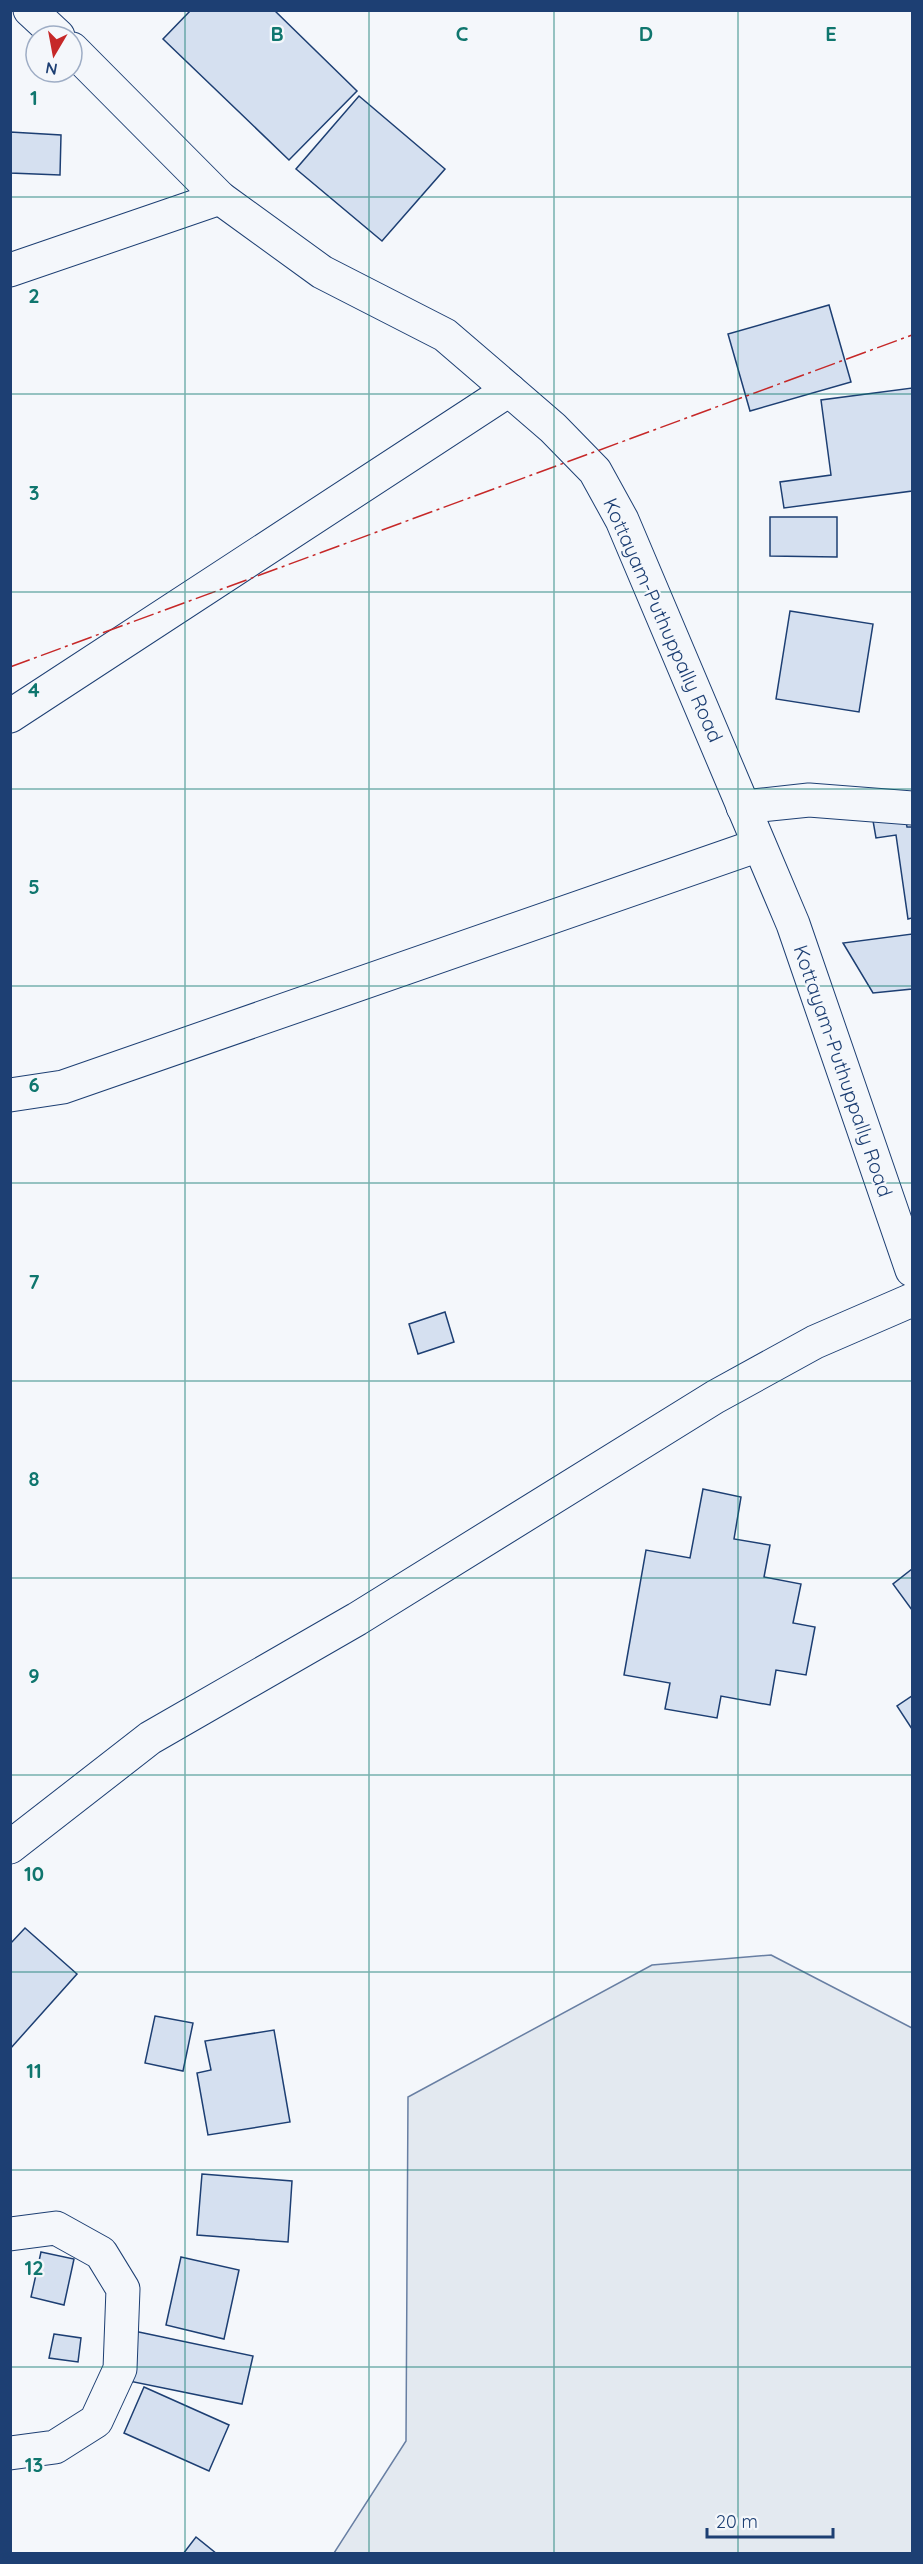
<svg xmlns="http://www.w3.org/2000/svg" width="923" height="2564" font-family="Quicksand,sans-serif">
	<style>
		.green { fill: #e3e9f0; stroke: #687fa3; stroke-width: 1.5 }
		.building { fill: #d5e0f0; stroke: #1d3f73; stroke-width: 1.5 }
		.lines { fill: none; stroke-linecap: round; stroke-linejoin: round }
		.minor-casing { stroke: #1d3f73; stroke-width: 35 }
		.major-casing { stroke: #1d3f73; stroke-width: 35 }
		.minor { stroke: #f4f7fb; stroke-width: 33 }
		.major { stroke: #f4f7fb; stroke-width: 33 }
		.power { stroke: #c62828; stroke-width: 1.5; stroke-dasharray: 21 4.5 3 4.5; stroke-linecap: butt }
		.grid { fill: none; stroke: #0f766e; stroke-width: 1.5; stroke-opacity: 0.55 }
		.labels { text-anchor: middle; stroke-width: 4.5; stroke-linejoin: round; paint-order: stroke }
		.street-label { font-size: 20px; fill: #1d3f73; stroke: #f4f7fb }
		.grid-label { font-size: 20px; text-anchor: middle; font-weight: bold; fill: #0f766e; stroke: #f4f7fb; stroke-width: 4.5; stroke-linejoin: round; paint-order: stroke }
	</style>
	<rect width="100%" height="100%" fill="#f4f7fb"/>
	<!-- green -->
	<path class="green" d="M771,1955L912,2028V2553H334L406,2441L408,2097L652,1965Z"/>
	<!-- building -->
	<path class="building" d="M191,10H274L357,91L289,160L163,39Z
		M359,96L445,169L382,241L296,169Z
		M10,132L61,135L60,175L10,173Z
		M829,305L851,382L750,411L728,334Z
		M912,388V491L784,508L780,482L831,475L821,400Z
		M770,517H837V557L770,556Z
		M790,611L873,624L859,712L776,699Z
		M904,811L907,827H912V918L908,919L896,835L876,838L872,815Z
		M912,934V989L873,993L843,943Z
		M445,1312L454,1342L418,1354L409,1324Z
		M703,1489L741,1497L734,1539L770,1545L764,1577L801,1584L793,1623L815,1627L806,1675L776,1670L770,1705L721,1696L717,1718L665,1709L670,1683L624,1675L646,1550L690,1558Z
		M912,1569V1610L893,1584Z
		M912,1696V1729L897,1706Z
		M25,1928L77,1974L10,2049V1944Z
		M155,2016L193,2023L183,2071L145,2063Z
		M274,2030L290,2122L208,2135L197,2073L211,2070L205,2041Z
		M202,2174L292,2181L288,2242L197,2235Z
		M41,2252L74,2259L64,2305L31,2297Z
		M181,2257L239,2270L224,2339L166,2325Z
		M134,2331L253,2356L242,2404L124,2380Z
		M54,2334L81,2338L78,2362L49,2358Z
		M144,2387L229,2425L209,2471L124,2433Z
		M196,2537L217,2554H183Z"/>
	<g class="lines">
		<!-- minor casing -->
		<g class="minor-casing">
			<path id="minor" d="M10,270L220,198
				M10,716L509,390
				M743,807L809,800L912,808
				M10,1095L63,1087L759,845
				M10,1847L150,1738L357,1619L715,1397L815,1342L912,1300
				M10,2234L56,2228L101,2253L123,2289L120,2369L96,2421L55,2447L10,2453"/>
		</g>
		<!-- major casing -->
		<g class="major-casing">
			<path id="major" d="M30,10L58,36
				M72,49L220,198L322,272L445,335L509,390L553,428L595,471L622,520L793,924L912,1270"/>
		</g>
		<!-- minor -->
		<use href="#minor" class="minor"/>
		<!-- major -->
		<use href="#major" class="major"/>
		<!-- power -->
		<path class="power" d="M10,667L912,335"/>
	</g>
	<!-- grid -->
	<path class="grid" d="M185,10V2554M369,10V2554M554,10V2554M738,10V2554M10,197H912M10,394H912M10,592H912M10,789H912M10,986H912M10,1183H912M10,1381H912M10,1578H912M10,1775H912M10,1972H912M10,2170H912M10,2367H912"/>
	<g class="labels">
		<!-- street labels -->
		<g class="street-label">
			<text transform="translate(663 620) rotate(66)" y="7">Kottayam-Puthuppally Road</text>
			<text transform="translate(843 1071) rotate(71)" y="7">Kottayam-Puthuppally Road</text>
		</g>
	</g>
	<g class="grid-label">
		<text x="277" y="41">B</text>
		<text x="462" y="41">C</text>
		<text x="646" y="41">D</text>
		<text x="831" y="41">E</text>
		<text x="34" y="105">1</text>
		<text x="34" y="303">2</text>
		<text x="34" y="500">3</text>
		<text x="34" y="697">4</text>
		<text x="34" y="894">5</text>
		<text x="34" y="1092">6</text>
		<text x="34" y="1289">7</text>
		<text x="34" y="1486">8</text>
		<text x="34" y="1683">9</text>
		<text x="34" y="1881">10</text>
		<text x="34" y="2078">11</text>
		<text x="34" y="2275">12</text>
		<text x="34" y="2472">13</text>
	</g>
	<!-- border -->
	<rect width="923" height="2564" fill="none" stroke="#1d3f73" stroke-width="24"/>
	<!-- north arrow -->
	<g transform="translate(54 54) rotate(190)"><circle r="28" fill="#f4f7fb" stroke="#9eadc5" stroke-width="1.5"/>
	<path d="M0-4.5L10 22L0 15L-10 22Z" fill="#c62828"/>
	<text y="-9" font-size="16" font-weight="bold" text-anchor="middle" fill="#1d3f73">N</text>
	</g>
	<!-- scale -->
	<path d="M707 2528v9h126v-9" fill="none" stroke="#1d3f73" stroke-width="3"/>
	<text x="716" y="2528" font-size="18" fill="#1d3f73" stroke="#f4f7fb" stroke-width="4.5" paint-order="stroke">20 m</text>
</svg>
